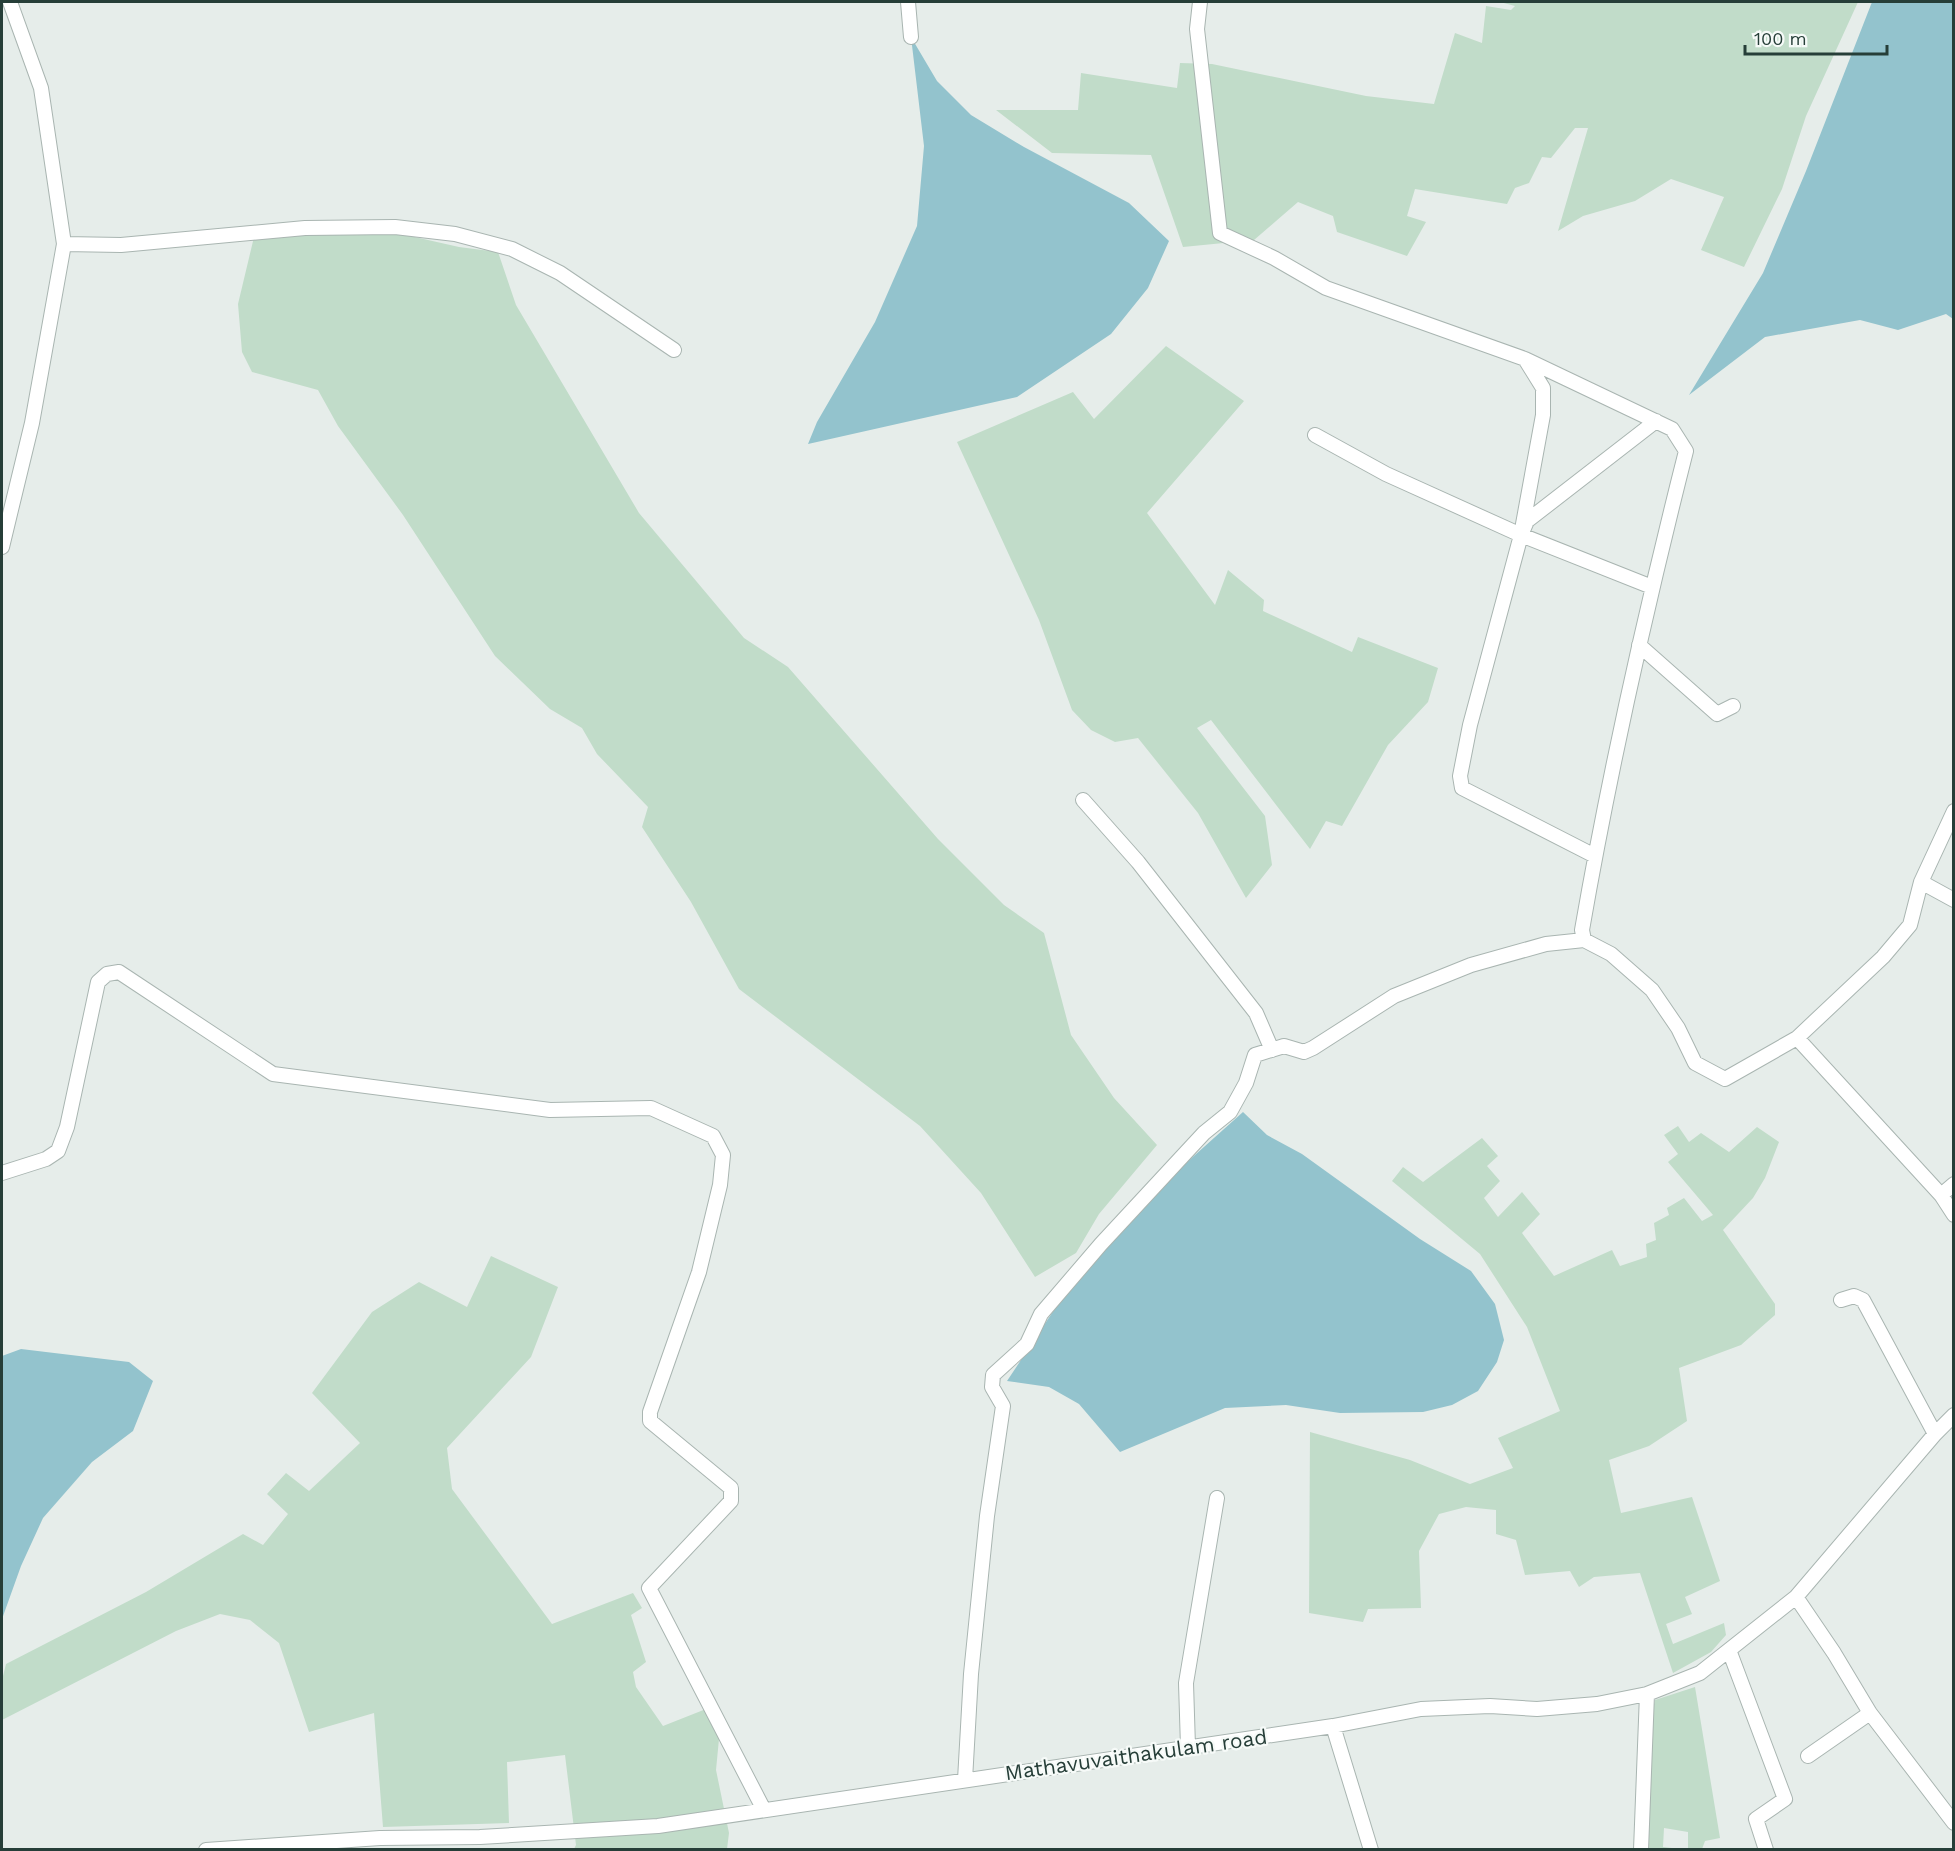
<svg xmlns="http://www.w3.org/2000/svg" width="1955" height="1851" font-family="'Work Sans',sans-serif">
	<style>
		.green { fill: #c1dcc9 }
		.water { fill: #93c3cd }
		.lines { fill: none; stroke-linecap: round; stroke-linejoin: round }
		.minor-casing { stroke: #a9b5b1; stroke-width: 16 }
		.minor { stroke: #fff; stroke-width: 14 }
		.labels { text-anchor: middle; stroke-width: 4.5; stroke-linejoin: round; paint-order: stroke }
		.street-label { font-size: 21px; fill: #263e38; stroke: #f6faf8 }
	</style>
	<rect width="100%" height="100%" fill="#e6edea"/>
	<!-- green -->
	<path class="green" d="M1500,2H1858L1806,116L1782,189L1744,267L1701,250L1724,197L1671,179L1635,201L1583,216L1558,231L1588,128H1575L1551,158L1542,157L1529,183L1515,188L1507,204L1415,189L1407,216L1426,222L1407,256L1337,232L1333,216L1298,202L1254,240L1183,247L1151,155L1052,153L996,110H1078L1081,73L1177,88L1180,63L1212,64L1366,96L1434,104L1455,33L1482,43L1486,6L1511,10L1515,6Z
		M304,232L397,233L459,247L498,252L516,305L639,513L744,638L788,667L938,839L1004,905L1044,933L1071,1035L1114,1098L1157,1145L1099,1214L1076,1253L1035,1277L981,1193L920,1126L739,989L691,902L642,827L648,807L597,754L582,728L550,709L495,656L403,515L338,426L318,390L252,372L242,352L238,304L254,237Z
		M1166,346L1244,401L1147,513L1215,605L1228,570L1264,600L1263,611L1352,652L1358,637L1438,668L1428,702L1388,745L1342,826L1326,821L1310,849L1211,720L1197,728L1265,816L1272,865L1246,898L1198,813L1138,738L1115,742L1091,730L1072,710L1039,620L957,442L1073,392L1094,419Z
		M1678,1126L1689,1142L1701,1133L1729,1152L1757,1127L1779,1142L1765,1178L1753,1198L1723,1230L1775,1304V1315L1741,1345L1679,1368L1687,1421L1649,1446L1609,1460L1621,1513L1692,1497L1720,1581L1685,1597L1692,1614L1666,1624L1673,1644L1724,1623L1726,1635L1711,1652L1673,1673L1640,1573L1594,1577L1579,1587L1570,1571L1525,1575L1516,1540L1496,1534V1510L1466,1507L1439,1514L1419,1551L1421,1608L1368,1609L1363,1622L1309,1613L1310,1432L1410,1460L1470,1484L1513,1468L1498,1438L1560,1411L1527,1327L1480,1254L1392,1181L1403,1167L1423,1182L1482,1138L1498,1156L1487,1166L1500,1181L1484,1198L1498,1217L1522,1192L1540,1214L1522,1233L1554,1276L1612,1250L1620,1266L1647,1257L1646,1244L1656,1240L1654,1223L1669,1215L1667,1208L1684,1198L1702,1221L1713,1215L1668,1162L1678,1154L1664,1135Z
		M491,1256L558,1287L531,1357L447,1448L452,1489L552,1624L633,1593L642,1608L631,1615L646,1662L633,1672L636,1687L663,1726L706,1709L719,1739L716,1770L729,1833L727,1849H574L576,1845L565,1755L507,1762L509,1823L383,1827L374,1713L309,1732L279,1643L250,1620L220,1614L176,1631L2,1720V1680L6,1664L146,1592L243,1534L263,1545L288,1514L267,1494L286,1473L309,1491L360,1443L312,1393L372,1312L419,1282L467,1307Z
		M1695,1687L1720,1838L1705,1841L1702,1849H1688V1832L1664,1828L1663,1847L1681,1849L1646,1850L1651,1717L1655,1700Z"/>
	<!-- water -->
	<path class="water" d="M1872,2H1953V319L1946,314L1898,330L1860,320L1765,337L1689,395L1763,273L1806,171Z
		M911,37L937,81L971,115L1024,147L1129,203L1169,241L1148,288L1111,334L1017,397L808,444L817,422L875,322L917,226L924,146Z
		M1243,1112L1267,1135L1302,1154L1420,1239L1471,1271L1495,1304L1504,1340L1497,1362L1478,1391L1452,1405L1423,1412L1340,1413L1286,1405L1225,1408L1120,1452L1079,1404L1049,1387L1007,1381L1056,1307L1109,1244L1176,1172Z
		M21,1349L129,1362L153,1381L133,1431L92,1462L43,1518L21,1566L2,1619V1356Z"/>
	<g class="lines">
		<!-- minor casing -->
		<g class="minor-casing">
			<path id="minor" d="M908,2L911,37
				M1200,2L1197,29L1220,233L1274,258L1326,288L1525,359L1672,429L1686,451C1646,609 1610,769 1582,930L1584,940L1611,954L1652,990L1678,1028L1695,1063L1725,1079L1797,1038
				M64,244L121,245L305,228L395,227L455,234L512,249L560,273L674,350
				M1525,359L1543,388V415L1521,535L1652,587
				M1315,435L1386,474L1521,535
				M2,547L32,423L64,244L41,88L10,2
				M1639,645L1717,714L1733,706
				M1083,800L1138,862L1256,1013L1272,1050
				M1954,811L1921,882L1910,925L1883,957L1797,1038L1941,1195L1954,1215
				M1595,856L1462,788L1460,776L1470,725L1521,535L1527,521L1656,421
				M1921,882L1954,900
				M2,1173L46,1159L58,1151L67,1127L98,982L107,974L119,972L273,1074L550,1110L651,1108L713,1136L723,1155L720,1185L699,1272L650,1412V1421L731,1488V1501L649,1588L764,1810
				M1941,1195L1954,1184
				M1841,1300L1854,1296L1863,1300L1935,1434
				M1796,1597L1834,1653L1870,1713L1954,1823
				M1729,1650L1785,1799L1756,1819L1766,1850
				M1333,1726L1371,1850
				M1188,1747L1186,1683L1217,1498
				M1808,1756L1870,1713
				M965,1780L971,1674L987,1516L1003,1406L992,1387L993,1375L1027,1344L1041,1314L1101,1244L1204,1133L1230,1112L1246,1083L1255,1055L1284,1046L1304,1052L1313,1048L1394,996L1471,965L1546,944L1584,940
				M206,1850L380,1838L480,1837L658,1826L1333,1726L1421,1709L1490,1706L1537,1709L1597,1704L1647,1694L1700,1673L1796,1597L1935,1434L1954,1415
				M1641,1850L1647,1694"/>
		</g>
		<!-- minor -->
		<use href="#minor" class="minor"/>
	</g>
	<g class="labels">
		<!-- street labels -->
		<g class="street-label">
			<text transform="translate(1136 1755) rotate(-8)" y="7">Mathavuvaithakulam road</text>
		</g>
	</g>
	<!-- border -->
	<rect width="1955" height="1851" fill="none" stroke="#263e38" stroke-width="6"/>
	<!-- scale -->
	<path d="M1745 45v9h142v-9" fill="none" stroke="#263e38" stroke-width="3"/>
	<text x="1754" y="45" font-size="18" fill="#263e38" stroke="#f6faf8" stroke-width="4.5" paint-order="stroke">100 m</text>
</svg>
